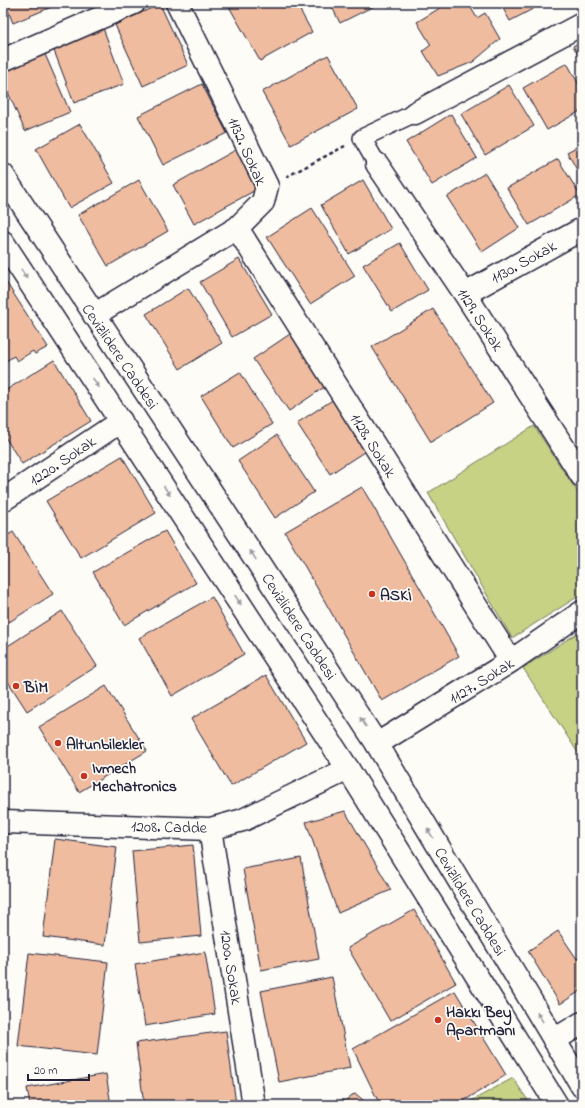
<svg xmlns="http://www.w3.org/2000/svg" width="585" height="1108" font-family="'Indie Flower',sans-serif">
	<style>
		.green { fill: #c7d285; stroke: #747a60 }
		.building { fill: #efbca0; stroke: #22223b }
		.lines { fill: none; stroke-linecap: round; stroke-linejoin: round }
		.pedestrian-casing { stroke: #22223b; stroke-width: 20 }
		.minor-casing { stroke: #22223b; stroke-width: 25 }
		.secondary-casing { stroke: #22223b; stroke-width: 25 }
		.path { stroke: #22223b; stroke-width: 2.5; stroke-dasharray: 4 3; stroke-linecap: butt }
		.pedestrian { stroke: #fdfcf7; stroke-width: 17 }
		.minor { stroke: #fdfcf7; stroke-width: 22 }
		.secondary { stroke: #fdfcf7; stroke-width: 22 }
		.oneway { fill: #9a9aa2 }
		.poi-dot { fill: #c8321e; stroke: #fdfcf7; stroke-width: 1.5 }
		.labels { text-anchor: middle; stroke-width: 3.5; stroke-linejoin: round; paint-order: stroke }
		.street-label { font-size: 16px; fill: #22223b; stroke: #fdfcf7 }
		.poi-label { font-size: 16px; font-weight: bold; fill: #22223b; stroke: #fdfcf7; text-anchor: start }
	</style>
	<rect width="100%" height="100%" fill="#fdfcf7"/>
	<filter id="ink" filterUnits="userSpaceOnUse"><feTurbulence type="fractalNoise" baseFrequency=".025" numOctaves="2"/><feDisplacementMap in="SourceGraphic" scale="8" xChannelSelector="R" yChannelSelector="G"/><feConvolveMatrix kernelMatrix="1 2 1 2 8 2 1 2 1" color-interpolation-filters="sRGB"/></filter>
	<g filter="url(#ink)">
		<!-- green -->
		<path class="green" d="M534,426L582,499V594L512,638L428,493Z
			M582,630V759L523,668Z
			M513,1078L531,1105H464Z"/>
		<!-- building -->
		<path class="building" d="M5,3H61L13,23Z
			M227,3H296L312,32L260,61Z
			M330,3H380L340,23Z
			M448,3H468L477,18L485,13L500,39L473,62L438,76L423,51L431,45L417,22Z
			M500,3H544L510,21Z
			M160,4L188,65L143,86L115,25Z
			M103,28L124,84L74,103L53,48Z
			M582,41V62L573,46Z
			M44,52L70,112L25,131L3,81V69Z
			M328,55L358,109L291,145L262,92Z
			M567,63L582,90V110L547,130L523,88Z
			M202,84L227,133L163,165L138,116Z
			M509,85L534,126L485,155L461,114Z
			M451,114L477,158L432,185L406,142Z
			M80,124L114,183L69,208L36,149Z
			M582,144V179L567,152Z
			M239,148L261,187L194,224L173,185Z
			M558,159L580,195L529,225L507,188Z
			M485,173L519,228L482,252L447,197Z
			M139,180L168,231L108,266L78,215Z
			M363,180L391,229L349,254L321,205Z
			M312,208L355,276L310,304L267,237Z
			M400,243L428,290L392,312L363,265Z
			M239,259L272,314L232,337L200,282Z
			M3,279H4L48,347L35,354L33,351L17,361L14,356L3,363Z
			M188,288L222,343L180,369L146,314Z
			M433,309L493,403L431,442L372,347Z
			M290,334L326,386L289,411L253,359Z
			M54,360L91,421L22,464L3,434V392Z
			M240,372L272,424L233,448L201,396Z
			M334,399L367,450L330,474L297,423Z
			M277,435L314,492L275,518L238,461Z
			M122,456L156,513L81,558L46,501Z
			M362,487L459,656L382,701L285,532Z
			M165,531L196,583L124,625L93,572Z
			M13,532L53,594L3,626V538Z
			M212,597L244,654L172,696L139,638Z
			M62,611L97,666L27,711L3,674V649Z
			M266,675L306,742L231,786L191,719Z
			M106,686L147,751L79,792L39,727Z
			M345,811L391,890L338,913L306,822Z
			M55,839L117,847L105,945L43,937Z
			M193,845L201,936L140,942L132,851Z
			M301,858L319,959L261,970L243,869Z
			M414,910L456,983L390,1021L348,948Z
			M558,931L577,959L582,956V990L560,1004L528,951Z
			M205,952L215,1014L145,1026L135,964Z
			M29,953L108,962L97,1055L18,1046Z
			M332,977L350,1068L279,1082L261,991Z
			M455,991L506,1075L457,1105H380L353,1049Z
			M226,1031L236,1104L144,1105L136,1043Z
			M106,1074L111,1105H30L27,1088Z
			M356,1094L363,1100L360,1105H338L340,1100L345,1101L352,1095Z"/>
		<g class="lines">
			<!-- pedestrian casing -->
			<g class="pedestrian-casing">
				<path id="pedestrian" d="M377,164L362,138L415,113"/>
			</g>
			<!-- minor casing -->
			<g class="minor-casing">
				<path id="minor" d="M3,60L134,3
					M415,113L582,24
					M377,164L465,294L582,476
					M237,228L511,661
					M465,294L582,229
					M94,315L237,228L263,202L267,186L177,3
					M3,500L121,421
					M377,744L511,661L582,612
					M3,822L210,829L243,820L348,769
					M210,829L254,1105
					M554,1040L582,1023"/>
			</g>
			<!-- secondary casing -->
			<g class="secondary-casing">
				<path id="secondary" d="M3,175L377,744L582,1086
					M3,242L348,769L557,1105"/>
			</g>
			<!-- path -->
			<path class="path" d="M286,177L345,146"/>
			<!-- pedestrian -->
			<use href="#pedestrian" class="pedestrian"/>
			<!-- minor -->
			<use href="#minor" class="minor"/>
			<!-- secondary -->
			<use href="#secondary" class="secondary"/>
		</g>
		<!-- one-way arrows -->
		<defs><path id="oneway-solid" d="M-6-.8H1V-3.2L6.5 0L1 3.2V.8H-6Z"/></defs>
		<g class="oneway">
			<use href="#oneway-solid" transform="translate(24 274) rotate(57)"/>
			<use href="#oneway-solid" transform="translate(96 383) rotate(57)"/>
			<use href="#oneway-solid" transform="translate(167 491) rotate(57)"/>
			<use href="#oneway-solid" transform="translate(253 555) rotate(-123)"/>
			<use href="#oneway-solid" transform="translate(238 600) rotate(57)"/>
			<use href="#oneway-solid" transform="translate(363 722) rotate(-123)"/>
			<use href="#oneway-solid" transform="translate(430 833) rotate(-121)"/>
			<use href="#oneway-solid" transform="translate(540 1017) rotate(-121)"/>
		</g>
	</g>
	<!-- markers -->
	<g class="poi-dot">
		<circle cx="372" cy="594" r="4"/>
		<circle cx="16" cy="686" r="4"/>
		<circle cx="58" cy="743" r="4"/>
		<circle cx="84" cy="776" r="4"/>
		<circle cx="438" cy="1020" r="4"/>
	</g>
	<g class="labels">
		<!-- street labels -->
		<g class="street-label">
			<text transform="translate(248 151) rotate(66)" y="6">1132. Sokak</text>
			<text transform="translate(523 261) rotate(-29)" y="6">1130. Sokak</text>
			<text transform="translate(481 319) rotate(57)" y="6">1129. Sokak</text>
			<text transform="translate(121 356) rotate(56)" y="6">Cevizlidere Caddesi</text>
			<text transform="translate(374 445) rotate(58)" y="6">1128. Sokak</text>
			<text transform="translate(62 460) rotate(-34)" y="6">1220. Sokak</text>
			<text transform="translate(300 626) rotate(57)" y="6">Cevizlidere Caddesi</text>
			<text transform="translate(481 680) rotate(-32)" y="6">1127. Sokak</text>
			<text transform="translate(169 826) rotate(1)" y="6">1208. Cadde</text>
			<text transform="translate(471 901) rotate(59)" y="6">Cevizlidere Caddesi</text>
			<text transform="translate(232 967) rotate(81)" y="6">1200. Sokak</text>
		</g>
		<!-- poi labels -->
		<g class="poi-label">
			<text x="380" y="600">ASKİ</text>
			<text x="24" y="692">BİM</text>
			<text x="66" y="749">Altunbilekler</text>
			<text x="92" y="773">Ivmech<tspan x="92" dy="18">Mechatronics</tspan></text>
			<text x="446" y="1017">Hakkı Bey<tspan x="446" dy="18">Apartmanı</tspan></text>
		</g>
	</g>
	<!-- margin -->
	<rect width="585" height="1108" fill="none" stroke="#fdfcf7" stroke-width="16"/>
	<rect x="8" y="8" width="569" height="1092" fill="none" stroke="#22223b" stroke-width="1.5" filter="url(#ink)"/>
	<!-- scale -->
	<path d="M28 1074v6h61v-6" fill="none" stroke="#22223b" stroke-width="2"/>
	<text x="34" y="1074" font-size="12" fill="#22223b" stroke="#fdfcf7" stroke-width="3" paint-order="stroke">20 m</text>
</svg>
